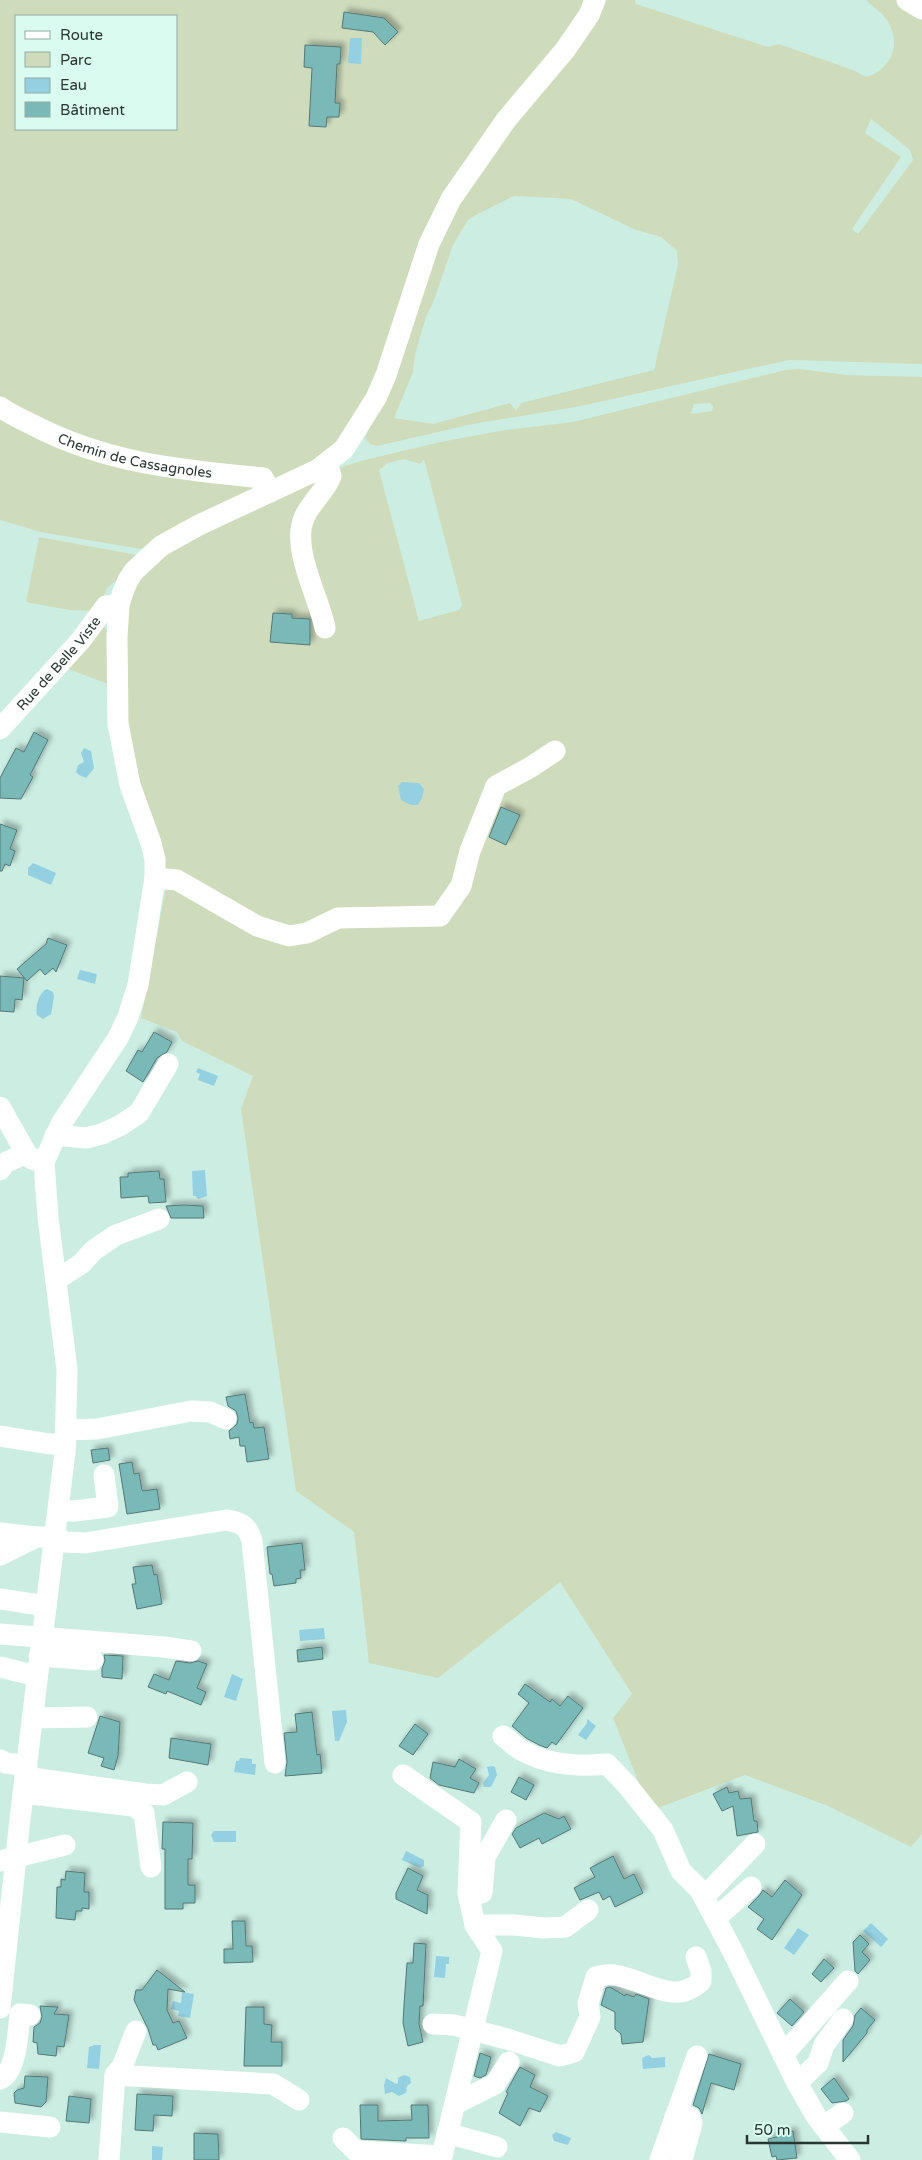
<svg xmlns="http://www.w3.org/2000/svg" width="922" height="2160" font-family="'Varela Round',sans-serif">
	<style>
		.green { fill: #cfdcbc; fill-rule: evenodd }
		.water { fill: #93d0e1 }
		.building { fill: #79bab9; stroke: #557776; filter: url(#shadow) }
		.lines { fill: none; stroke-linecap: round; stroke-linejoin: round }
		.minor { stroke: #fff; stroke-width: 21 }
		.labels { text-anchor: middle; stroke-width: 4; stroke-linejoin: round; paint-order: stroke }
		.street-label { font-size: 14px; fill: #283531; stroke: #dafbef }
	</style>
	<defs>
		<filter id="shadow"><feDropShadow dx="4" dy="-4" stdDeviation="2.5" flood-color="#0004"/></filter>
	</defs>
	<rect width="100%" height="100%" fill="#cceee2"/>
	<!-- green -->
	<path class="green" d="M0,0H587L574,25L479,146L369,397L327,457L162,536L141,549L40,532L0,520ZM16,16H176V129H16Z
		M607,0H635L636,4L768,47L779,44L853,70L866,77C890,70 902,45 888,22C884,14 873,7 866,0H922V364L789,360L581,406L473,424L377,446L370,444L365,438L370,424L431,259L473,176L590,28ZM871,119L910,150L913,160L858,234L852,229L901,157L865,133ZM514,196L571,199L636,230L661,237L677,251L678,264L654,370L521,403L516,411L510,403L433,424L394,418L413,372L415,355L426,317L433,303L453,245L468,220L476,215Z
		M799,369L847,375L922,377V1834L911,1847L828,1806L745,1775L650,1811L613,1718L632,1694L560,1582L438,1678L369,1663L354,1532L296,1491L241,1109L253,1076L182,1041L177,1032L141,1018L166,888L141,796L122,689L130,598L145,572L165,553L318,475L361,461L440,442L505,430L573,422L785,370ZM710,403L713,406L712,411L691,414L694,404ZM404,459L420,464L424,459L462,605L459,610L419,621L379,470L388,463Z
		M39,537L137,555L118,579L107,588L102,600L94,611L69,610L26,602Z
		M104,627L108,632V684L66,668Z"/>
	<!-- water -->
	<path class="water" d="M350,38H362L361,64L348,63Z
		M84,748L91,751L94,768L86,778L79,775L76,772L78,765L84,762L81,753Z
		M402,782L419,783L424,789L422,798L418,805H411L401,800L398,786Z
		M33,863L56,873L51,885L28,875V868Z
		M80,970L97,974L95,984L77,979Z
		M47,989L53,992L54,997L51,1014L43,1019L37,1015C35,1007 39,992 47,989Z
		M198,1068L218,1076L214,1086L198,1080L200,1074L196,1072Z
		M205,1170L207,1196L198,1199L196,1196H193L192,1171Z
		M324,1628L325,1639L300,1641L299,1630Z
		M232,1674L243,1679L236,1701L224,1697Z
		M346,1710L347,1722L339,1741H335L332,1711Z
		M587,1719L596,1726L586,1740L578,1735L587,1723Z
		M240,1758L252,1759V1764H256L255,1775L234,1772L236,1761H239Z
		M492,1766L495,1767L497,1775L491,1787H484L483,1783L489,1775L487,1767Z
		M214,1831H236V1842H214L211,1835Z
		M406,1851L424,1860V1866L420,1868L402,1860Z
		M871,1923L888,1939L881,1947L863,1931Z
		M798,1928L809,1935L794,1955L784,1948Z
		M436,1956L449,1957V1964H446L445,1978L434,1977Z
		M182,1992L194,1994L190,2018L178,2016L179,2011L171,2009L173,2001L181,2003Z
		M95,2045H101L99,2069L87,2068L89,2047Z
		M649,2055L652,2058L665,2057V2067L643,2069L642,2058Z
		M404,2075L410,2077L411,2083L407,2086L406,2093L399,2096L392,2092L385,2094L384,2085L386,2078L396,2084L398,2083V2078Z
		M556,2132L571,2138L568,2145L554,2141L552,2135Z
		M152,2146L163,2147L162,2160H152Z"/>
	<!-- building -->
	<path class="building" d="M344,12L384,18L398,32L385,45L373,32L342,28Z
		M305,45L341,47L340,64H337L335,103H340L339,117H327L326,127L309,126L312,68L304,67Z
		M273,613L292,614V618L310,619V645L270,642Z
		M34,732L48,740L30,775L33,777L21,799L0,798V778L16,748L24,752Z
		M501,807L520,815L506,845L489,837Z
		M0,824L17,830L10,849L15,851L10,866L5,864L2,871H0Z
		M48,938L67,945L56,972L53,968L45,975L40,969L27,981L17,969L46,944Z
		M0,976L24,978L22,1000L15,999L14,1012L0,1011Z
		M154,1032L172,1042L167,1052L157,1058L143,1082L126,1071L138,1050L142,1052Z
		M159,1171L160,1179H164L166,1202L149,1203L148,1196L121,1198L120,1177H128V1173Z
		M184,1205L203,1206L204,1218H171L166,1206Z
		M245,1394L250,1423L253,1422L254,1428L264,1427L269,1459L247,1462L245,1446H240L239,1437L230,1439L229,1431L237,1424L238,1418L236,1411L228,1406L226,1397Z
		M108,1448L110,1460L93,1463L91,1450Z
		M132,1462L134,1474L139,1473L142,1490L143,1491L157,1489L160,1509L127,1514L119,1464Z
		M302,1543L305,1570H300L301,1578L296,1579V1583L274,1586L272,1574H270L267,1547Z
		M152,1565L154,1575L157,1574L162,1604L137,1609L132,1584H136L133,1567Z
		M322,1647L323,1659L298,1662L297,1650Z
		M104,1655L123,1656L122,1679L102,1677V1668L105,1661Z
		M176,1661L190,1663L198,1661L207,1664L197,1688L206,1692L201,1705L167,1691L166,1694L148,1687L154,1674L169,1680Z
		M525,1684L550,1702L552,1699L560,1706L568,1696L583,1708L556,1745L552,1742L547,1748L539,1745L526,1738L512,1726L529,1703L518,1694Z
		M312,1712L317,1755L320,1754L322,1773L285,1776L287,1762L284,1733L297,1732L295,1714Z
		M100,1716L120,1722L118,1756L114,1770L101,1766L104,1758L88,1753Z
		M415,1724L428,1734L413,1755L399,1746Z
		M171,1738L211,1744L208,1765L169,1758Z
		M459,1759L476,1769L470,1778L479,1783L474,1793L439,1785L430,1778L433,1762L455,1767Z
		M519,1777L534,1785L526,1800L511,1792Z
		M727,1787L729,1793L738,1791L740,1799L751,1798L754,1821H757L758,1832L737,1836L733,1806L722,1811L713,1794Z
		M544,1813L559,1819L564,1816L571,1829L542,1844L539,1838L520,1848L512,1834L516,1828Z
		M163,1822L193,1823L192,1859H188V1885H195V1903H183V1909H165V1849H162Z
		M613,1856L624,1879L634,1874L643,1893L615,1907L610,1896L603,1900L599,1892L580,1900L574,1888L595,1877L590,1868Z
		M408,1868L423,1876L417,1890L428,1895L427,1914L396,1899V1893Z
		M66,1871L85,1873L84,1892H89V1909L82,1908V1911H76L75,1920L56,1918L57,1887H61V1879L65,1880Z
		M785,1880L802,1895L772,1940L757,1929L764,1919L748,1907L759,1896L763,1890L772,1897Z
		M232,1921H245L246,1946H252L253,1962L224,1963V1949H233Z
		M860,1935L869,1944L862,1952L870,1960L858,1974L855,1971L853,1942Z
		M414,1943L426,1944L423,2006H420L419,2024L423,2042L408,2046L403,2023L404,2005L407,1963H413Z
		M824,1959L834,1968L821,1982L812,1974Z
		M157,1970L185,1992L168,1989L167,2010L173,2023L179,2021L187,2038L158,2050L156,2045H153L148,2029L134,2000L136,1990H142Z
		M610,1987L625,1996L626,1994L634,1997L636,1994L649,1999L643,2042L622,2044L621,2034L615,2029V2012L601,2005L606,1988Z
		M790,1999L804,2012L792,2026L777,2013Z
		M40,2006L58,2007L54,2014L69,2015L64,2047L57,2046L56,2056L38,2054L37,2043L33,2042L34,2027L40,2023L42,2017Z
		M246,2007H264V2024L272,2025L271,2042H282V2066H244Z
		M861,2008L875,2020L867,2030V2033L843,2062V2040L853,2026L855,2015Z
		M480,2053L491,2057L486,2075L480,2078L474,2076Z
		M709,2054L741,2064L734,2090L711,2083L702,2114L699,2108L693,2105Z
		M520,2067L535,2075L530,2087L548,2096L540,2112L529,2108L520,2126L499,2113L508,2093L506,2092Z
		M25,2076L48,2077L46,2102L41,2107L15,2103L14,2093L17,2090L24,2088Z
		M834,2078L849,2099L846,2101L832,2103L821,2089Z
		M137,2094L173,2096L172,2116L154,2115L153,2131L135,2130Z
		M69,2096L91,2099L89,2123L66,2121Z
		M360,2105H378V2121L412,2120L411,2105H428L429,2138H406V2141L361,2139Z
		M793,2131L797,2158L777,2160L776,2156L772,2157L768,2139L781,2136V2134Z
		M194,2133L218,2134L219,2160H194Z"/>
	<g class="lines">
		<!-- minor -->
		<g class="minor">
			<path d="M907,0L922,9"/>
			<path id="s1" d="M0,407C11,415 25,421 37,427C110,464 183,470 263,478L270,492"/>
			<path d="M325,628C319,597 291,549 304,518C310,503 325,492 331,476L327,463"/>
			<path id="s2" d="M0,729L81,640L106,606L119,605"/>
			<path d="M155,878L177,880L257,926L289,936L307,933L338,918L440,916L461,886L470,851L496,786L531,767L555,751"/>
			<path d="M0,1107L26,1153L32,1159L44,1162"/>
			<path d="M55,1135L86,1138L102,1134L121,1125L139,1113L168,1064"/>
			<path d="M0,1170L5,1163L26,1153"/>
			<path d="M56,1280L81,1264L94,1250L116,1235L159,1219"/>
			<path d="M66,1430L97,1429L191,1411L210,1412L226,1419"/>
			<path d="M0,1436L50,1444H66"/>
			<path d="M58,1511H74L108,1507L104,1475"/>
			<path d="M0,1533L36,1537"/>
			<path d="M0,1555L36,1537H55L65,1542L85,1543L226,1520C241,1522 248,1526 252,1541L275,1763"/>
			<path d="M0,1599L46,1606"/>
			<path d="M0,1634L164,1647L191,1651"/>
			<path d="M39,1656L93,1660"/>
			<path d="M0,1667L37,1676"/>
			<path d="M32,1718L87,1717"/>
			<path d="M503,1736C510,1741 517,1749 525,1752C550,1765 579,1767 607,1764L627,1785L663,1830L681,1871L700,1890L732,1950L797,2083L816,2116L850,2160"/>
			<path d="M0,1760L6,1763L27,1766"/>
			<path d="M403,1775L471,1822L468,1893L475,1925L492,1951L441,2160"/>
			<path d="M25,1777L145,1794L163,1795L187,1782"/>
			<path d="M23,1793L133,1806L144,1813L151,1867"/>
			<path d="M0,1861L65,1845"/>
			<path d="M482,1893L485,1857L506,1820"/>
			<path d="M704,1897L755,1844"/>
			<path d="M716,1918L751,1887"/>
			<path d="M475,1925H515L544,1928L565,1927L588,1910"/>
			<path d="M0,2008L20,1819L65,1452L67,1370L48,1217L44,1162L61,1124L118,1038L128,1017L138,985L155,878V859L151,843L130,785L118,724L117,636L119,605L123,592L128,580L134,571L161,546L199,525L317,470L344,449L376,398L386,375L429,244L451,199L506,120L565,50L589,15L595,0"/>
			<path d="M433,2024L454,2025L507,2039L560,2056L574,2052L590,2017L588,2003L596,1977C630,1964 669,2013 701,1981V1971L696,1957"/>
			<path d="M783,2055L848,1981"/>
			<path d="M115,2075L122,2067L136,2031"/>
			<path d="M0,2079C17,2072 18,2031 20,2014L30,2015"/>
			<path d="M797,2083L818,2063L824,2045L843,2019"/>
			<path d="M455,2104L495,2084L509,2062"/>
			<path d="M675,2116L680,2114L690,2117L692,2123L682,2160"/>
			<path d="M0,2122L50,2127"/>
			<path d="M824,2126L843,2113"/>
			<path d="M447,2133L497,2147"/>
			<path d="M343,2138L356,2151L442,2156"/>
			<path d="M109,2160L115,2075L273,2084L299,2100"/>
			<path d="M660,2160L697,2056"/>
		</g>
	</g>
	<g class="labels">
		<!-- street labels -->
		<g class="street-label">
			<text dy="5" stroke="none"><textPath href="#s1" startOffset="145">Chemin de Cassagnoles</textPath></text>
			<text dy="5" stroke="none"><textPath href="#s2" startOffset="88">Rue de Belle Viste</textPath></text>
		</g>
	</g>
	<!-- legend -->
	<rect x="15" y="15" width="162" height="115" fill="#dafbef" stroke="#93aca3"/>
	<rect x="25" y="31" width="25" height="8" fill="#ffffff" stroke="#93aca3"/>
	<text x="60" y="40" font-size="15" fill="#283531">Route</text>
	<rect x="25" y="52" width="25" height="15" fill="#cfdcbc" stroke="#93aca3"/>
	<text x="60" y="65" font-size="15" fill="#283531">Parc</text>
	<rect x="25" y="78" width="25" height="15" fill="#93d0e1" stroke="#93aca3"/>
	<text x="60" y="90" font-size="15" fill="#283531">Eau</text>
	<rect x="25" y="102" width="25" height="15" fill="#79bab9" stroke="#93aca3"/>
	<text x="60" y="115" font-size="15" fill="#283531">Bâtiment</text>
	<!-- scale -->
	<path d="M747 2135v8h121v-8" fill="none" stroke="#283531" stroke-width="2.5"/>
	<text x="754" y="2135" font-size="15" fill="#283531" stroke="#dafbef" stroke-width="4" paint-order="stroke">50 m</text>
</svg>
